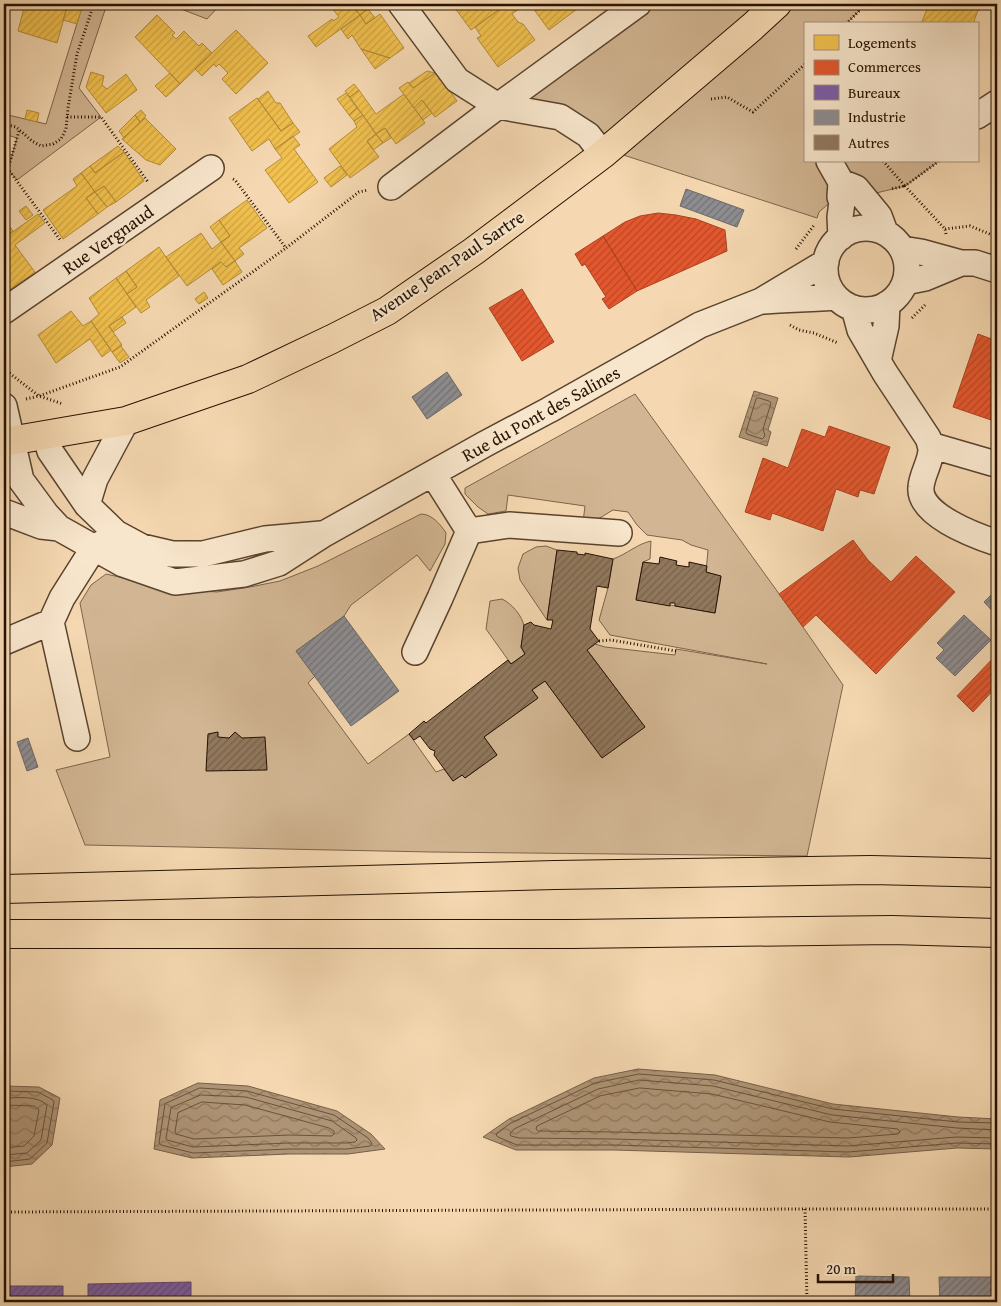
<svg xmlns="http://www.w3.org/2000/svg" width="1001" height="1306" font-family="'Gentium Book Plus',serif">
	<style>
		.green { fill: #d2b693; stroke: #7c644a }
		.water { fill: url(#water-waves); stroke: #776047 }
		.homes { fill: url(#homes-hatch); stroke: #b48c37 }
		.shops { fill: url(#shops-hatch); stroke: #ab4220 }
		.offices { fill: url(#offices-hatch); stroke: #614775 }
		.industry { fill: url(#industry-hatch); stroke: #6e6866 }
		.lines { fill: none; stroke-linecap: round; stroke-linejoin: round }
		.shore { stroke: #6a523b; stroke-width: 1 }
		.building { fill: url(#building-hatch); stroke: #251101 }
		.minor-casing { stroke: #59432d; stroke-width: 28 }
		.major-casing { stroke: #251101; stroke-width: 30 }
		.highway-casing { stroke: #251101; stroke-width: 30 }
		.path { stroke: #251101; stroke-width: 3; stroke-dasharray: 1 2.5; stroke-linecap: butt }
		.minor { stroke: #f8e6cc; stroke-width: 25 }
		.major { stroke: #f5d8b1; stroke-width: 28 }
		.highway { stroke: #f5d8b1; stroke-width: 28 }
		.labels { text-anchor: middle; stroke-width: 5; stroke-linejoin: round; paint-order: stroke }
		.street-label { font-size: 18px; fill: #251101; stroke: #f8e6cc }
	</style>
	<defs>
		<pattern id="water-waves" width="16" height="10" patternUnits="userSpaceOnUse" patternTransform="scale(1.25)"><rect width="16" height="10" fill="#ae9475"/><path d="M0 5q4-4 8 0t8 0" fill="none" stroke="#8d775e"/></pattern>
		<pattern id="homes-hatch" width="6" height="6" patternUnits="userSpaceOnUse" patternTransform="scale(1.25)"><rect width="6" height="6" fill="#f2c14e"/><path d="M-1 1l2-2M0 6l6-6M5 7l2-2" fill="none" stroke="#cfa542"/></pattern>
		<pattern id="shops-hatch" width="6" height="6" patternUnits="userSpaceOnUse" patternTransform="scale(1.25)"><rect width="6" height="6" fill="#e4572e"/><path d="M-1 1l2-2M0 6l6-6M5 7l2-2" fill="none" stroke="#b94725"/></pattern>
		<pattern id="offices-hatch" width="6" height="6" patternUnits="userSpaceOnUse" patternTransform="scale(1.25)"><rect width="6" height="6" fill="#7b5ea7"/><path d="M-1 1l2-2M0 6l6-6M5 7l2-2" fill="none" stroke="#654c86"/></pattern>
		<pattern id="industry-hatch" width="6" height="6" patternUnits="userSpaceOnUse" patternTransform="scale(1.25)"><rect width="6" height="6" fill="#8d8d92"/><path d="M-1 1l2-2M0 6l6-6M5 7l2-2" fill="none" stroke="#737275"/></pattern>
		<pattern id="building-hatch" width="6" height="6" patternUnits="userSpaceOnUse" patternTransform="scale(1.25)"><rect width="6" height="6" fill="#91785d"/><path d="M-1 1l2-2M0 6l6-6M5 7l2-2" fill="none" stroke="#76614a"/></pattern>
	</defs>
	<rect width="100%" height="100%" fill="#f5d8b1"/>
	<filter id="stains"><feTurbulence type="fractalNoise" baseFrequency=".004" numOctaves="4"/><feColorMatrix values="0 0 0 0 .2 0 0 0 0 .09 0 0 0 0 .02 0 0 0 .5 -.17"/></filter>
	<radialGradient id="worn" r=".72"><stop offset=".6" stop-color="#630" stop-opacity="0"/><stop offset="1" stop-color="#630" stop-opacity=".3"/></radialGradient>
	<!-- green -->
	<path class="green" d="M83,4H107L79,88L101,117L17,180L8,169L17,138L4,134V114L46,124Z
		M168,4H221L207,19Z
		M638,4H866L846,24H805V161H939L905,186L827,205L819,212L817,218L608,150L588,135L498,106Z
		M635,394L803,627L843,685L807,856L431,852L85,845L56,770L110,757L80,603L91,585L106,574L173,589L217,592L250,587L280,581L318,566L421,514C432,514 441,525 446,533L445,544L430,571L417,555L351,605L344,616L296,651L315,676L308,683L368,764L409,734L436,772L444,769L453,781L462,775L465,778L497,755L484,737L538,698L532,690L545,681L602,758L645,727L587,650L595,644L605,647L675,655L676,649L767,664L610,635L599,620L608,588L613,559C627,554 637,544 651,541L650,559L643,562L636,599L715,613L721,577L706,572L708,550L691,545L682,540L647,535L637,525L628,512L613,510L598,519L583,522L585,506L508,495L506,511L488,514L478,507L465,494V488Z
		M546,546L557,550L547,620L520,580L518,568L523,554L536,547Z
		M502,599C511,603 523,616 524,627C524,633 522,641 521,647L525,654L511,664L486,629L490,601Z"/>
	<!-- water -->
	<path class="water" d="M754,391L778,398L768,430L771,432L767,446L739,437Z
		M638,1069L715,1075L833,1104L958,1117L997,1119V1149L957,1148L849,1157L614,1150H516L483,1137L509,1119L594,1078Z
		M198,1083L248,1086L337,1111L371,1134L385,1149L348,1154H289L192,1158L154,1149L160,1100Z
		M4,1086L39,1087L60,1098L52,1145L32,1164L4,1167Z"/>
	<!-- homes -->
	<path class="homes" d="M25,4H68L57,43L18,31Z
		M68,4H83L77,24L63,20Z
		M329,4H358L353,7L360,15L316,47L308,36L332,19L333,21L339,17Z
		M358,4H364L368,9L360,15L353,7Z
		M452,4H496L500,9L471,30Z
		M507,4H526L512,14L518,22L523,24L535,40L498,67L477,38L481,36L475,27Z
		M530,4H573L577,9L549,30Z
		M929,4H937L944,6L945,4H981L979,11L978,10L973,24H921Z
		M368,9L375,18L366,24L360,15Z
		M380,14L404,48L390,58L361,49L352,35L348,39L341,29L360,15L366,24Z
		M157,15L175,33L172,35L176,39L184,31L199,46L202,43L212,53L180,84L135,37Z
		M236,30L268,63L236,94L222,79L228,73L219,64L216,67L214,64L202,76L195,69Z
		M361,49L390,58L375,69Z
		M427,71L435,73L413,88L409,83Z
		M91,72L104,76L102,85L107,89L126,74L137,90L106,113L86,87Z
		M170,73L180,84L166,97L155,86Z
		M435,73L438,74L457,101L435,117L422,100L414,108L399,88L408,82L413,88Z
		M354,84L359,90L350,97L345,91Z
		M359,90L376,114L404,94L425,123L396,144L385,128L376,134L350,97Z
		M268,91L276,103H280L293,123L281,131L258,99Z
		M346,93L357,108L349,115L337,99Z
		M257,98L281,131L293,123L300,132L275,149L269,139L252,151L229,118Z
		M422,100L432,113L423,120L414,108Z
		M357,108L363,115L354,121L349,115Z
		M27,110L39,113L37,122L25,119Z
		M141,110L146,116L140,122L135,115Z
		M135,115L140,122L124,138L119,131Z
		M363,115L376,134L367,141L379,157L350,178L329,149L357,127L354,121Z
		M145,118L176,149L160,165L146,160L122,139Z
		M385,128L391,138L383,143L376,134Z
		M376,134L383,143L373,150L367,141Z
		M293,136L300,145L294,149L318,182L289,203L265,170L282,158L275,149Z
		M118,146L124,152L95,173L90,166Z
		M124,152L144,181L116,202L104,186L95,192L81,173L90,166L95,173Z
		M340,166L347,175L331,187L324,178Z
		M81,173L95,192L86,198L98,214L63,239L43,210L77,186L73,179Z
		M104,186L116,202L107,207L95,192Z
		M95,192L107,207L98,214L86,198Z
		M247,200L267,228L239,248L244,254L235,261L221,242L230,236L219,220Z
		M26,206L33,215L26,220L19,211Z
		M38,214L45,223L15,245L35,272L5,293L4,291V238Z
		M219,220L230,236L221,242L210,227Z
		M7,223L13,231L4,238V225Z
		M201,233L212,249L221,242L235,261L226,267L221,262L187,286L166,257Z
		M159,247L179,276L146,300L150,307L141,313L127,294L137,287L126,271Z
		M235,261L242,272L223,285L212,269L221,262L226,267Z
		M126,271L137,287L127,294L116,278Z
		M116,278L136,307L109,326L122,345L112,352L91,321L99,314L89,298Z
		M204,292L208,298L199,304L195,299Z
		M71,311L83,326L91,321L111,350L102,357L90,339L56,363L38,335Z
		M122,317L126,323L113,332L109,326Z
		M121,346L129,357L120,363L112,352Z"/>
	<!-- shops -->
	<path class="shops" d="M658,213L676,215L696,219L725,230L727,251L637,291L603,236L625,222L640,216Z
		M603,236L637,291L609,309L602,299L606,297L585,264L582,266L575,254Z
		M522,289L554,342L522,361L489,308Z
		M978,334L997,341V422L953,407Z
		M829,426L890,447L874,494L860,490L858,497L836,489L823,531L772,513L770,520L745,512L763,458L788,468L802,429L825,437Z
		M853,540L868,560L891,582L916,556L955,592L876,674L816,615L803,627L779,594Z
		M997,654V686L973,712L957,696Z"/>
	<!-- offices -->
	<path class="offices" d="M191,1282V1302H88V1284Z
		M4,1286H63V1302H4Z"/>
	<!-- industry -->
	<path class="industry" d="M686,189L744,210L737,227L680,206Z
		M447,372L462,395L427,419L412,397Z
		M997,589V616L984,602Z
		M964,615L991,640L955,676L936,658L944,650L937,643Z
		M344,616L399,691L351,726L296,651Z
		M28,738L38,767L27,771L17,742Z
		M856,1276L909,1277L910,1302H855Z
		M939,1277H997V1302H940Z"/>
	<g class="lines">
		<!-- shore -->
		<path class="shore" d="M759,398L769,401L771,403L763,429L765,436L762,439L747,434L746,432L756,399Z
			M200,1088L247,1091L334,1115L368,1138L371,1142L372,1144L370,1146L347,1149H289L193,1153L161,1145L159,1143L165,1104Z
			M640,1088L712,1094L830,1122L898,1129L900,1132L898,1134L848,1138L615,1132L538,1131L536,1129L537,1126L600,1096Z
			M4,1091L38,1092L53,1100L54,1102L47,1143L30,1159L4,1162
			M201,1095L246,1097L332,1121L356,1138L357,1140L355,1142L347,1143H289L193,1147L167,1140L166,1138L171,1108Z
			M4,1098C18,1098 37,1095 47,1105L41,1140L27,1153L4,1155
			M202,1102L245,1105L329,1128L334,1131V1134L332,1136L289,1135L194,1139L176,1134L175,1132L178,1113Z
			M4,1105L34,1106L39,1110L34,1136L24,1146L4,1148
			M997,1123L958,1122L833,1109L714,1080L639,1074L595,1083L511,1123L497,1133L496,1135L498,1137L517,1145H614L848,1152L957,1143L997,1144
			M997,1130L957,1128L832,1115L713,1086L639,1080L598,1089L514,1129L510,1134L511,1136L519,1138L614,1139L848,1146L956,1137L997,1138"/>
	</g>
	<!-- building -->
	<path class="building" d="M557,550L577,552V554L585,555V553L613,559L608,588L597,586L590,629L599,641L587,650L645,727L602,758L545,681L532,690L538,698L484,737L497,755L465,778L462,775L453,781L434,755L435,751L430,749L420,736L414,740L409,734L424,721L426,723L508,660L511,664L525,654L521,647L524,625L531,622L534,625L551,629L553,620H547Z
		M660,557L677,561L676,565L689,567V562L707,566L706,572L721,576L715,613L675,606V603H670V606L636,600L643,562L659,564Z
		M218,732V737L229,738L235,732L242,738L265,737L267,770L206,771L208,734Z"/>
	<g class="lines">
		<!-- minor casing -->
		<g class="minor-casing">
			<path id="minor" d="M401,4L457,80L498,106L560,117L588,135L603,154
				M977,116L997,103
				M829,161L841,182L840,197L842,202L840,217L841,237
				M841,182L856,188L879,216L885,232
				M391,187L498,106L638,4
				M825 269a41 41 0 1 1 82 0a41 41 0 1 1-82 0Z
				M902,249L921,252L961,263H975L997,270
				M905,282L925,278L961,263
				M764,301C788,299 812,299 836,297
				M854,308L860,330L885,373L928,438C929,441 931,446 931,449C931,462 922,474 921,487C918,515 976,536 997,543
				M4,311L211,168
				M878,361L886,326L887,304
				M4,406L21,480L46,514L59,528L123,564L175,582L244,574L279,563L324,534L485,444L549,410L700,325L761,301L826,262
				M45,435L50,451L87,505L116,533L142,547L172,554H203L265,539L321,534
				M930,445L992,463
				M433,474L469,531
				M87,505L95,479L126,421
				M4,512L41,526L59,528
				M469,531L509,525L619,533
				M4,642L51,622
				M415,652L440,598L469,531
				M77,738L51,622L62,598L88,557L95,548L108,539"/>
		</g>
		<!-- major casing -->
		<g class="major-casing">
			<path id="major" d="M4,442L126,421L248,379L332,339L387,311L474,251L603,154L752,27L777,4"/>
		</g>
		<!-- highway casing -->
		<g class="highway-casing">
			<path id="highway" d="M4,889L555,875L871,870L997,873
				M4,934H572L892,930L997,933"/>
		</g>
		<!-- path -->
		<path class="path" d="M846,24L866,4
			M711,99L727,97L753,112L805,64
			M67,117H101L148,182
			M4,124L16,127L32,141L41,146L53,144L61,139L66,129L68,108L77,54L94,4
			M19,131L8,169L61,241
			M883,161L905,186L891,189
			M939,161L905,186L945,229L946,234
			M233,179L235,180L286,248L359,192L368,190
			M945,229L970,226L997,237
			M796,249L815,224
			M912,318L925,305
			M790,325L799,330L814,333L838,343
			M4,369L39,396L63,404
			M26,399L39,396L120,367L286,248
			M599,641L611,640L676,651
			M805,1209L807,1302
			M4,1212L805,1209H997"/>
		<!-- minor -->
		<use href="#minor" class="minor"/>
		<!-- major -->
		<use href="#major" class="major"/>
		<!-- highway -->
		<use href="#highway" class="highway"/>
	</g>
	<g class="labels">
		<!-- street labels -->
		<g class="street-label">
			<text transform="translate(108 240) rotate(-35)" y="6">Rue Vergnaud</text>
			<text transform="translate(447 266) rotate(-34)" y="6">Avenue Jean-Paul Sartre</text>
			<text transform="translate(541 414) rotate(-29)" y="6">Rue du Pont des Salines</text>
		</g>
	</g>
	<!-- margin -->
	<rect width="1001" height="1306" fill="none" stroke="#f5d8b1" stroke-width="20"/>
	<rect x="5" y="5" width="991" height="1296" fill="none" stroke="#251101" stroke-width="2.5"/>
	<rect x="10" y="10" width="981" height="1286" fill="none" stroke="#251101"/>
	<!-- legend -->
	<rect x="804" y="22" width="175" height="140" fill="#f8e6cc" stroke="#a4917b"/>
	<rect x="814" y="35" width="25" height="15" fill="#f2c14e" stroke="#a4917b"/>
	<text x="848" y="48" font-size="15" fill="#251101">Logements</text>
	<rect x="814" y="60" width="25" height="15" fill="#e4572e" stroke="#a4917b"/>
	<text x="848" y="72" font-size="15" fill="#251101">Commerces</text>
	<rect x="814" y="85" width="25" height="15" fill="#7b5ea7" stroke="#a4917b"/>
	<text x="848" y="98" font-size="15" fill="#251101">Bureaux</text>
	<rect x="814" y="110" width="25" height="15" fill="#8d8d92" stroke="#a4917b"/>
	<text x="848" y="122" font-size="15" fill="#251101">Industrie</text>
	<rect x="814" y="135" width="25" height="15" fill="#91785d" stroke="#a4917b"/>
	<text x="848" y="148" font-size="15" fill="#251101">Autres</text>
	<!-- scale -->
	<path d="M818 1274v8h75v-8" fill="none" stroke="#251101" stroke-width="2.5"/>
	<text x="826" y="1274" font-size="15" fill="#251101" stroke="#f8e6cc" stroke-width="4" paint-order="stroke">20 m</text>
	<rect width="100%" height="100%" filter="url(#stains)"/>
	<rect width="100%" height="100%" fill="url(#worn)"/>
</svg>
